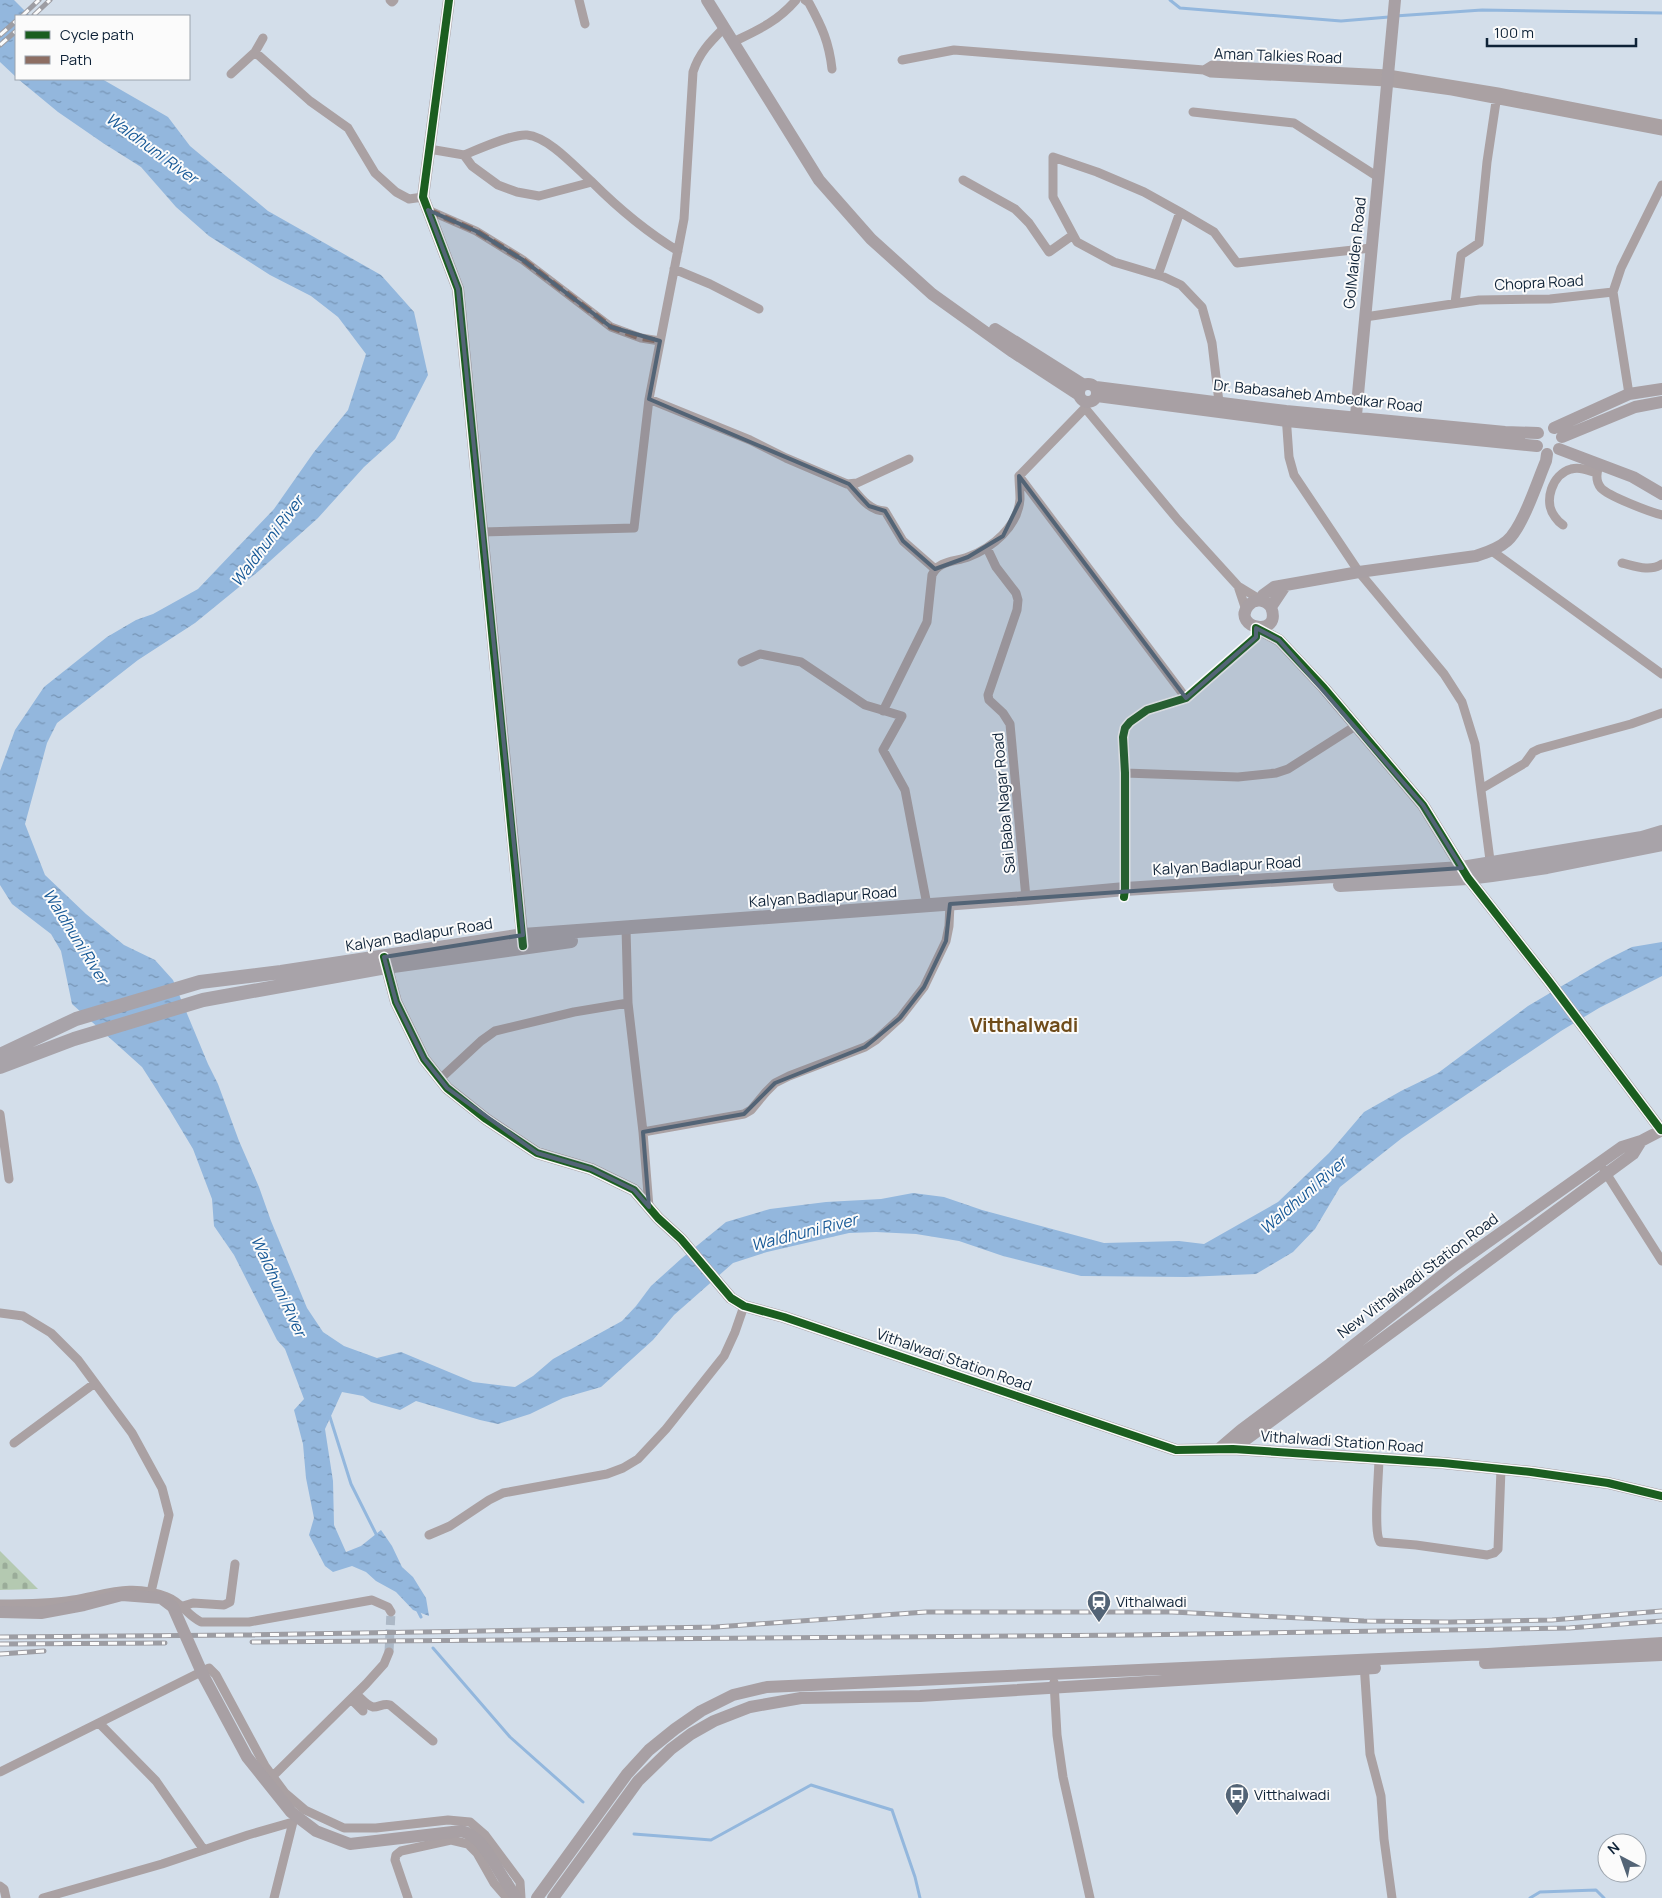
<svg xmlns="http://www.w3.org/2000/svg" width="1662" height="1898" font-family="Manrope,sans-serif">
	<style>
		.cemetery { fill: url(#cemetery-stones) }
		.water { fill: url(#water-ripples) }
		.lines { fill: none; stroke-linecap: round; stroke-linejoin: round }
		.stream { stroke: #93b7dd; stroke-width: 3 }
		.street-tunnel { stroke: #acb8c6; stroke-width: 9; stroke-dasharray: 9 4.5; stroke-linecap: butt }
		.street { stroke: #aaa1a3; stroke-width: 9 }
		.secondary { stroke: #a8a0a4; stroke-width: 12 }
		.primary { stroke: #a8a3a9; stroke-width: 14 }
		.rail-casing { stroke: #9d9da3; stroke-width: 5 }
		.rail { stroke: #fbfbfb; stroke-width: 3; stroke-dasharray: 9; stroke-linecap: butt }
		.secondary-bridge { stroke: #a8a0a4; stroke-width: 12 }
		.quiet { stroke: #8d6e63; stroke-width: 6; stroke-dasharray: 12 6; stroke-linecap: butt }
		.cycleway-casing { stroke: #fbfbfb; stroke-width: 11 }
		.cycleway { stroke: #1b5e20; stroke-width: 8 }
		.marked { fill: #536476; fill-opacity: 0.2; stroke: #536476; stroke-width: 4; stroke-linejoin: round }
		.labels { text-anchor: middle; stroke-width: 4; stroke-linejoin: round; paint-order: stroke }
		.street-label { font-size: 15px; fill: #0e2237; stroke: #fbfbfb }
		.poi-label { font-size: 15px; fill: #0e2237; stroke: #fbfbfb; text-anchor: start }
		.water-label { font-size: 16px; font-style: italic; fill: #175997; stroke: #fbfbfb }
		.district-label { font-size: 20px; font-weight: bold; fill: #6f4c1b; stroke: #fbfbfb }
	</style>
	<defs>
		<pattern id="cemetery-stones" width="16" height="16" patternUnits="userSpaceOnUse" patternTransform="scale(1.25)"><rect width="16" height="16" fill="#b4c9b1"/><path d="M2 7V4a2 2 0 0 1 4 0v3zM10 15v-3a2 2 0 0 1 4 0v3z" fill="#9aac99"/></pattern>
		<pattern id="water-ripples" width="26" height="14" patternUnits="userSpaceOnUse" patternTransform="scale(1.25)"><rect width="26" height="14" fill="#93b7dd"/><path d="M2 4q2-2 4 0t4 0M15 11q2-2 4 0t4 0" fill="none" stroke="#7694b4"/></pattern>
	</defs>
	<rect width="100%" height="100%" fill="#d3deea"/>
	<!-- cemetery -->
	<path class="cemetery" d="M0,1551L38,1589L0,1590Z"/>
	<!-- water -->
	<path class="water" d="M0,0H14L30,16H16V77L0,62Z
		M18,79H102L168,117L190,146L268,211L381,275L414,312L428,375L395,439L364,467L318,518L260,570L195,623L138,660L57,723L47,743L25,824L45,875L86,914L124,945L155,960L173,980L208,1064L218,1084L239,1141L259,1187L271,1221L307,1308L323,1332L344,1346L377,1358L401,1352L473,1382L515,1387L533,1376L553,1359L622,1321L636,1306L651,1286L682,1258L726,1222L770,1209L826,1202L881,1199L913,1193L944,1197L982,1210L1104,1243L1179,1241L1204,1244L1278,1202L1329,1153L1364,1112L1401,1091L1438,1073L1528,1006L1606,960L1632,947L1662,942V976L1599,1008L1561,1031L1402,1138L1340,1187L1315,1229L1293,1252L1256,1274L1186,1277L1081,1276L1003,1256L959,1241L916,1234L876,1232L849,1233L767,1252L733,1263L674,1315L653,1340L601,1387L563,1398L530,1414L498,1424L480,1420L416,1401L400,1410L371,1402L363,1396L342,1392L325,1429L333,1481L334,1525L346,1552L361,1546L381,1530L392,1546L402,1567L413,1577L426,1598L429,1616L413,1610L396,1592L376,1581L366,1572L352,1566L333,1572L325,1566L309,1535L314,1518L306,1478L303,1444L294,1410L304,1399L285,1349L277,1340L234,1255L214,1226L212,1199L193,1149L169,1109L142,1067L72,1004L61,951L51,934L12,904L0,885V771L15,730L44,687L107,637L136,620L153,614L198,589L274,509L314,452L348,410L366,354L338,317L311,296L270,275L209,236L176,207L141,167L103,143L58,112Z"/>
	<g class="lines">
		<!-- stream -->
		<path class="stream" d="M1170,0L1180,8L1341,21L1389,17
			M1395,16L1482,10L1662,13
			M329,1414L351,1484L377,1536
			M417,1609L421,1617
			M433,1648L510,1737L583,1802
			M634,1834L711,1840L811,1785L892,1810L915,1877L920,1898
			M1530,1898L1540,1892L1596,1890L1604,1898"/>
		<!-- street-tunnel -->
		<path class="street-tunnel" d="M389,1652L391,1612"/>
		<!-- street -->
		<path class="street" d="M390,0L392,2L394,0
			M579,0L585,24
			M805,0L809,3C822,27 829,42 832,69
			M263,38L255,52L310,101L348,128L375,173L396,192L409,199L423,197
			M733,42C758,30 777,22 796,0
			M902,60L954,50L1204,70L1211,73L1387,82L1452,91L1662,131
			M1204,70L1212,65L1388,74L1498,92L1662,124
			M231,74L255,52
			M1193,112L1294,123L1378,177
			M429,149L464,155L472,166L498,185L517,192L539,196L592,182C619,209 645,231 678,251
			M464,155C479,149 511,134 527,135C549,137 576,168 592,182
			M963,180L1015,209L1029,223L1049,252L1073,235
			M428,210L476,231L523,260L611,327L641,338L660,341
			M674,269L710,284L759,309
			M1158,275L1180,212
			M1455,303L1461,255L1479,243L1487,162L1497,95
			M1365,317L1479,300L1550,299L1613,292
			M1629,394L1613,292L1621,268L1662,185
			M649,399L750,440L786,458L847,484L857,483L909,459
			M1219,402L1212,343L1202,307L1181,285L1164,277L1114,262L1077,242L1053,197V157L1097,172L1144,192L1180,212L1214,232L1237,263L1371,248
			M1087,403L1085,408L1178,520L1238,586L1261,600
			M1085,408L1019,476L1186,698
			M1286,415L1289,457L1294,475L1359,572L1444,674L1462,702L1475,744L1491,868
			M1598,469C1596,476 1596,482 1601,488C1608,496 1650,512 1662,515
			M849,484C859,496 869,511 885,511L903,541L935,569
			M1563,525C1560,523 1557,520 1555,517C1543,502 1552,474 1571,469C1580,467 1588,470 1597,473
			M482,532L634,528L649,399L684,219L693,72C699,53 710,42 724,28
			M987,548L996,567L1016,593L1018,600L1017,610L988,695L989,700L1003,713L1010,724L1026,898
			M1492,551L1662,674
			M1622,563C1635,566 1650,572 1662,564
			M1238,586L1246,610
			M742,662L760,654L801,662L865,705L902,716L883,750L905,790L927,905
			M883,711L927,622L932,575C939,560 955,562 968,557C992,548 1018,527 1020,499C1020,491 1019,483 1019,476
			M1125,773L1238,777L1276,773L1288,769L1357,725
			M1481,789L1525,763L1533,752L1539,749L1631,724L1662,713
			M1124,897L1125,889V773L1123,737L1125,728L1130,722L1147,710L1186,698L1256,637V628
			M626,928L628,1003L643,1132L649,1207
			M440,1079L481,1041L495,1031L574,1012L628,1003
			M0,1114L9,1179
			M643,1132L744,1114L751,1110L766,1092L775,1083L789,1076L865,1047L876,1040L900,1018L924,987L946,941L949,926L950,904
			M1604,1170L1662,1261
			M0,1313L23,1316L51,1333L78,1360L132,1433L162,1488L169,1515L151,1592
			M14,1443L95,1383
			M1379,1458C1379,1474 1373,1532 1380,1542L1416,1545L1487,1555L1494,1553L1498,1549L1501,1469
			M429,1535L450,1526L489,1500L503,1493L607,1474L623,1468L638,1459L666,1429L724,1356L735,1332L744,1306
			M0,1604C24,1604 49,1604 73,1600C108,1594 132,1583 167,1597C181,1602 188,1616 201,1622H249L372,1600L388,1607L391,1612
			M183,1606L193,1603L224,1605L230,1602L235,1564
			M1364,1663L1370,1754L1381,1796L1384,1839L1392,1898
			M1054,1682L1057,1735L1063,1777L1090,1898
			M356,1694C360,1697 367,1706 373,1707C380,1707 383,1703 390,1705L433,1741
			M351,1699L363,1711
			M99,1723L156,1781L204,1850
			M0,1772L209,1668L216,1675L265,1766L285,1793L305,1810L344,1828H376L448,1820L470,1822L485,1835L520,1882L521,1898
			M272,1777L366,1684L384,1664L389,1652
			M0,1886L4,1889L6,1898
			M43,1898L162,1864L248,1835L293,1822
			M274,1898L293,1822L296,1819
			M408,1898L395,1860L396,1855L401,1851L451,1840L468,1844L477,1853L494,1883L507,1898"/>
		<!-- secondary -->
		<path class="secondary" d="M449,0L423,197L458,289L523,944
			M707,0L819,180L871,239L932,294L1013,352L1079,395
			M995,329L1084,385
			M1079 393a9 9 0 1 1 18 0a9 9 0 1 1-18 0Z
			M1096,387L1286,411L1505,432L1538,433
			M1097,396L1287,421L1537,446
			M1355,426L1395,0
			M1554,428L1629,394L1662,389
			M1562,437L1635,407L1662,402
			M1559,449L1633,477L1662,494
			M1261,600L1263,595L1274,587L1359,572L1476,556C1487,552 1498,549 1507,541C1523,527 1537,482 1546,461L1547,454
			M1271,607C1266,600 1255,597 1248,606C1231,628 1283,639 1271,607L1285,586
			M1256,628L1279,640L1324,688L1423,805L1468,878L1548,980L1661,1130
			M384,957L396,1002L424,1059L447,1088L486,1119L537,1153L591,1169L634,1190L658,1218L681,1239L731,1298L744,1306L784,1317L1176,1450L1233,1449L1443,1463L1531,1472L1608,1483L1662,1496
			M1220,1448L1241,1430L1330,1364L1454,1266L1622,1147L1641,1141L1662,1130
			M1233,1449L1633,1154L1641,1141
			M1485,1663L1662,1655
			M506,1882L516,1898
			M537,1898L627,1774L649,1750L675,1729L701,1711L733,1695L767,1687L1488,1654L1662,1643
			M553,1898L638,1781L671,1749L691,1734L714,1721L750,1707L801,1698L920,1696L1375,1668"/>
		<!-- primary -->
		<path class="primary" d="M1340,885L1468,878L1492,875L1547,867L1662,844
			M0,1055L76,1019L200,982L281,972L523,935L1026,898L1125,889L1462,868L1642,838L1662,832
			M0,1067L74,1039L203,1000L386,967L571,941"/>
		<!-- rail casing -->
		<g class="rail-casing">
			<path id="rail" d="M34,15L50,0
				M22,16L39,0
				M0,35L16,21
				M0,45L16,31
				M0,1637L242,1635L716,1627L926,1612H1172L1364,1621L1449,1622L1552,1620L1662,1611
				M252,1642L1134,1635L1569,1628L1662,1621
				M0,1644L165,1643
				M0,1654L44,1651"/>
		</g>
		<!-- rail -->
		<use href="#rail" class="rail"/>
		<!-- secondary-bridge -->
		<path class="secondary-bridge" d="M0,1612L41,1613L84,1605L122,1595L161,1598L173,1607L203,1675L247,1757L291,1812L316,1831L350,1844L461,1831C482,1835 494,1865 506,1882"/>
		<!-- quiet -->
		<path class="quiet" d="M428,210L476,231L523,260L611,327L641,338L660,341"/>
		<!-- cycleway casing -->
		<g class="cycleway-casing">
			<path id="cycleway" d="M449,0L423,197L458,289L523,946
				M1124,897L1125,889V773L1123,737L1125,728L1130,722L1147,710L1186,698L1256,637V628L1279,640L1324,688L1423,805L1468,878L1548,980L1661,1130
				M384,957L396,1002L424,1059L447,1088L486,1119L537,1153L591,1169L634,1190L658,1218L681,1239L731,1298L744,1306L784,1317L1176,1450L1233,1449L1443,1463L1531,1472L1608,1483L1662,1496"/>
		</g>
		<!-- cycleway -->
		<use href="#cycleway" class="cycleway"/>
	</g>
	<!-- marked area -->
	<path class="marked" d="M428,210L476,231L523,260L611,327L660,341L649,399L849,484L869,506L885,511L903,541L935,569L968,557L1003,536L1020,501L1019,476L1186,698L1256,637V628L1279,640L1423,805L1462,868L950,904L946,941L924,987L900,1018L865,1047L775,1083L744,1114L643,1132L649,1207L634,1190L591,1169L537,1153L447,1088L424,1059L396,1002L384,957L523,935L458,289Z"/>
	<!-- icons -->
	<defs>
		<g id="station-pin" transform="scale(1.25)"><path d="M0 17L-7.5 6A9.5 9.5 0 1 1 7.5 6Z" fill="#536476" stroke="#fbfbfb"/><path d="M-3-6H3Q5-6 5-4V2Q5 4 3 4L4.5 6H3L1.5 4h-3L-3 6H-4.5L-3 4Q-5 4-5 2V-4Q-5-6-3-6ZM-3.5-4v3h7v-3ZM-3.5 1v1.5H-2V1ZM2 1v1.5H3.5V1Z" fill="#fff"/></g>
		<g id="bus-pin" transform="scale(1.25)"><path d="M0 17L-7.5 6A9.5 9.5 0 1 1 7.5 6Z" fill="#536476" stroke="#fbfbfb"/><path d="M-5-6H5V4H4V6H2V4H-2V6H-4V4H-5ZM-3.5-4V0h7V-4ZM-3.5 1.2v1.5H-2V1.2ZM2 1.2v1.5H3.5V1.2Z" fill="#fff"/></g>
	</defs>
	<g fill-rule="evenodd">
		<use href="#station-pin" x="1099" y="1602"/>
		<use href="#bus-pin" x="1237" y="1795"/>
	</g>
	<g class="labels">
		<!-- street labels -->
		<g class="street-label">
			<text transform="translate(1278 56) rotate(2)" y="5">Aman Talkies Road</text>
			<text transform="translate(1355 253) rotate(-84)" y="5">GolMaiden Road</text>
			<text transform="translate(1539 283) rotate(-3)" y="5">Chopra Road</text>
			<text transform="translate(1318 396) rotate(6)" y="5">Dr. Babasaheb Ambedkar Road</text>
			<text transform="translate(1004 803) rotate(-95)" y="5">Sai Baba Nagar Road</text>
			<text transform="translate(1227 866) rotate(-3)" y="5">Kalyan Badlapur Road</text>
			<text transform="translate(823 897) rotate(-4)" y="5">Kalyan Badlapur Road</text>
			<text transform="translate(419 935) rotate(-9)" y="5">Kalyan Badlapur Road</text>
			<text transform="translate(1418 1276) rotate(-37)" y="5">New Vithalwadi Station Road</text>
			<text transform="translate(954 1360) rotate(19)" y="5">Vithalwadi Station Road</text>
			<text transform="translate(1342 1442) rotate(4)" y="5">Vithalwadi Station Road</text>
		</g>
		<!-- poi labels -->
		<g class="poi-label">
			<text x="1116" y="1607">Vithalwadi</text>
			<text x="1254" y="1800">Vitthalwadi</text>
		</g>
		<!-- water labels -->
		<g class="water-label">
			<text transform="translate(152 148) rotate(36)" y="6">Waldhuni River</text>
			<text transform="translate(267 541) rotate(-53)" y="6">Waldhuni River</text>
			<text transform="translate(76 936) rotate(58)" y="6">Waldhuni River</text>
			<text transform="translate(1303 1195) rotate(-41)" y="6">Waldhuni River</text>
			<text transform="translate(804 1232) rotate(-14)" y="6">Waldhuni River</text>
			<text transform="translate(279 1286) rotate(65)" y="6">Waldhuni River</text>
		</g>
		<!-- district labels -->
		<g class="district-label">
			<text x="1024" y="1032">Vitthalwadi</text>
		</g>
	</g>
	<!-- legend -->
	<rect x="15" y="15" width="175" height="65" fill="#fbfbfb" stroke="#9ca4ad"/>
	<rect x="25" y="31" width="25" height="8" fill="#1b5e20" stroke="#9ca4ad"/>
	<text x="60" y="40" font-size="15" fill="#0e2237">Cycle path</text>
	<rect x="25" y="56" width="25" height="8" fill="#8d6e63" stroke="#9ca4ad"/>
	<text x="60" y="65" font-size="15" fill="#0e2237">Path</text>
	<!-- north arrow -->
	<g transform="translate(1622 1858) rotate(319)"><circle r="24" fill="#fbfbfb" stroke="#9ca4ad"/>
	<path d="M0-4L9 19L0 12L-9 19Z" fill="#536476"/>
	<text y="-8" font-size="14" font-weight="bold" text-anchor="middle" fill="#0e2237">N</text>
	</g>
	<!-- scale -->
	<path d="M1487 38v8h149v-8" fill="none" stroke="#0e2237" stroke-width="2.5"/>
	<text x="1494" y="38" font-size="15" fill="#0e2237" stroke="#fbfbfb" stroke-width="4" paint-order="stroke">100 m</text>
</svg>
